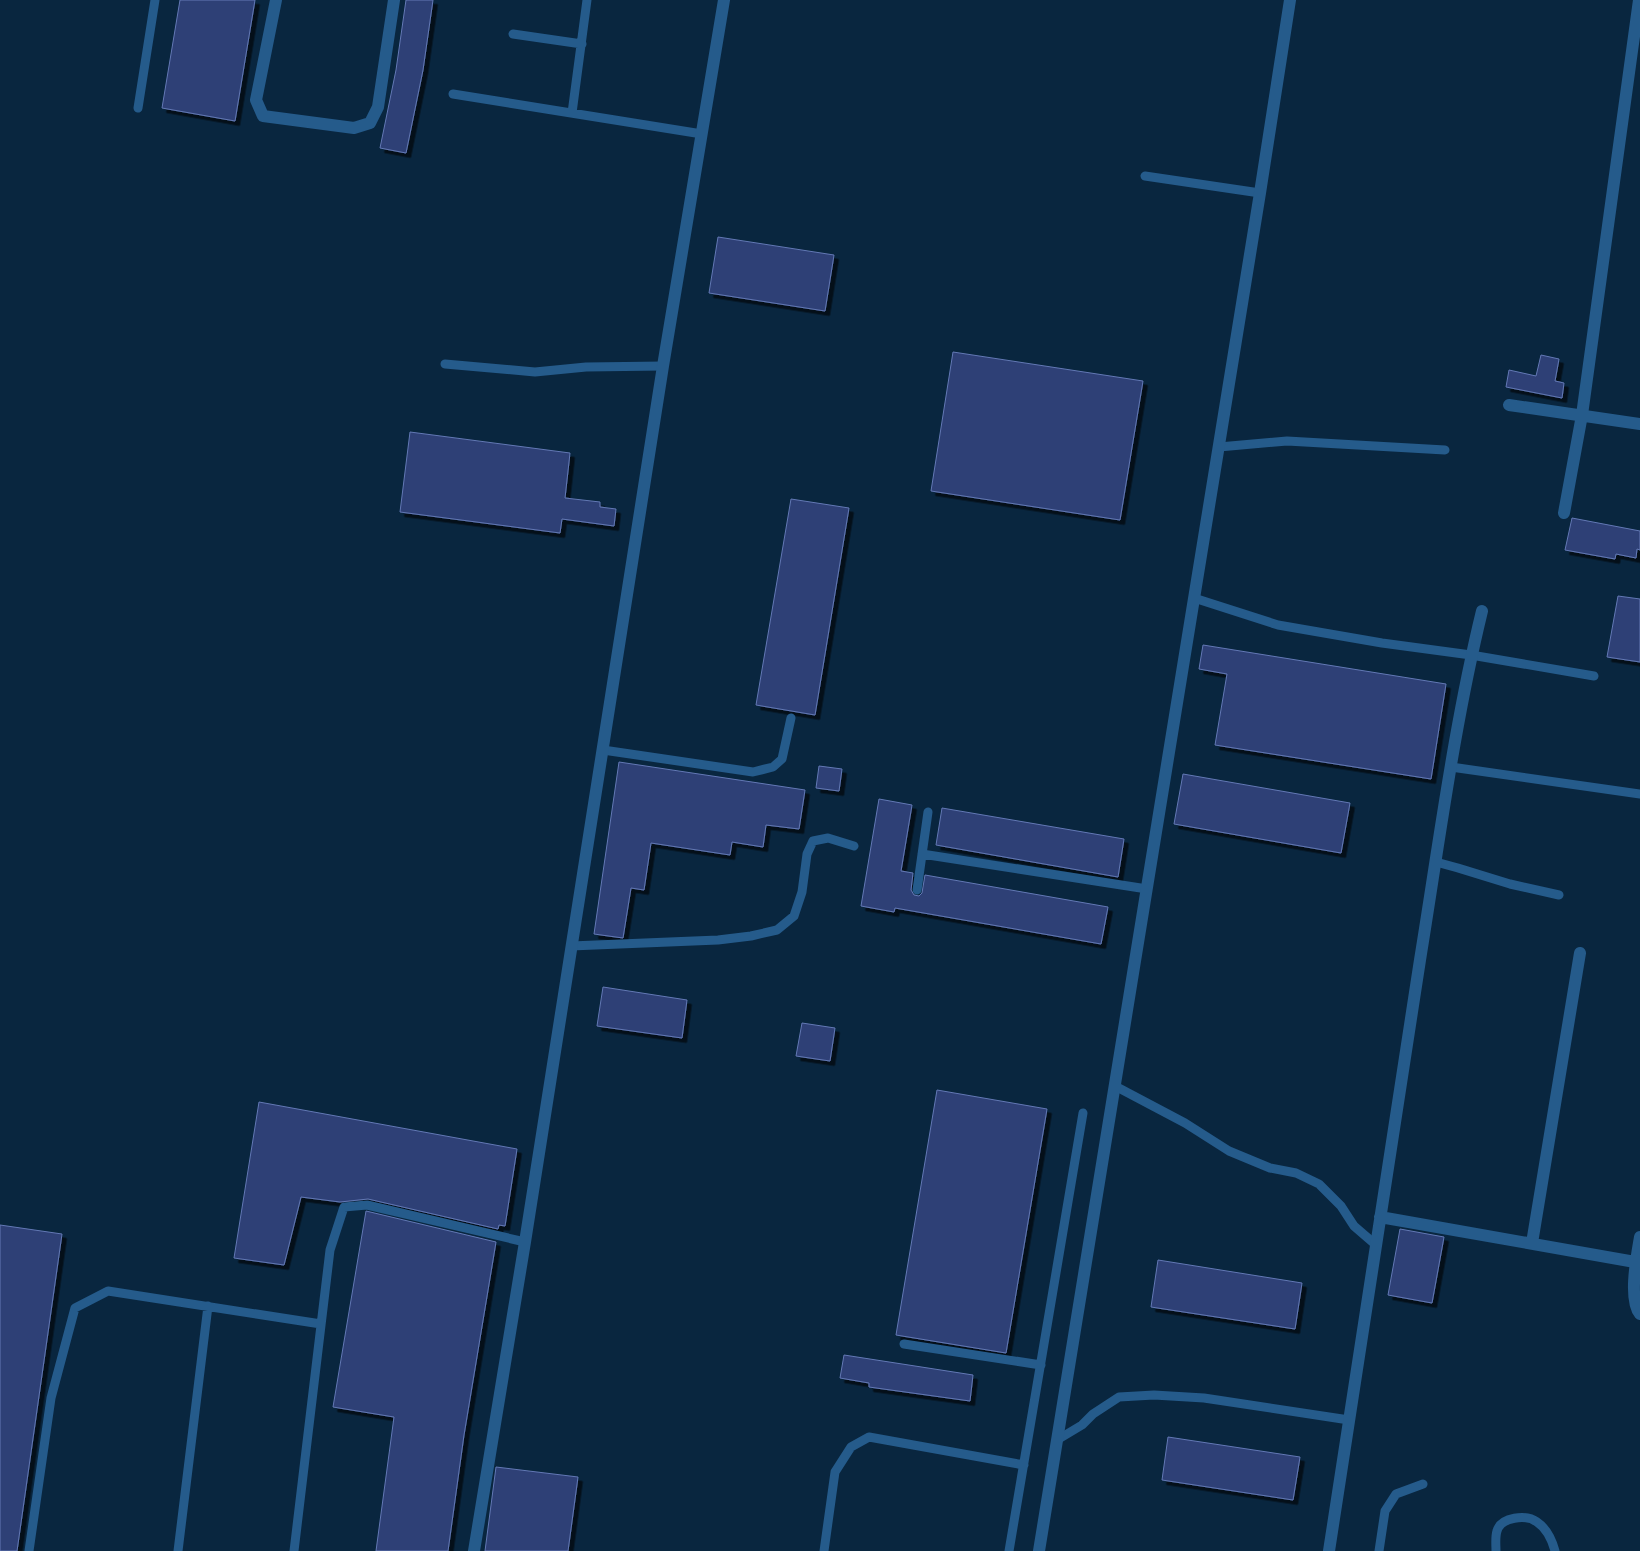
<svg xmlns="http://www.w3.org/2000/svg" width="1640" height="1551" font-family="Overpass,sans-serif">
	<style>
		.building { fill: #2e3f76; stroke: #6379b5; filter: url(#shadow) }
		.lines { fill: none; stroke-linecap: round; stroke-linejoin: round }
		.lane { stroke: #255b8b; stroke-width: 9 }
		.street { stroke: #255b8b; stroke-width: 12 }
	</style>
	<defs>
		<filter id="shadow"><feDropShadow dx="4.5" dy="4.5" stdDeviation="0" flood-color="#0009"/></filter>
	</defs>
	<rect width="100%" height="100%" fill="#09263f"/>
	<!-- building -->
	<path class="building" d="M180,0H255L235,121L162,108Z
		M406,0H433L423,70L406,153L380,148L396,70Z
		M718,237L834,255L825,311L709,293Z
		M953,352L1143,381L1120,520L931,491Z
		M1541,355L1559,359L1555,381L1564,383L1562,398L1506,387L1509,370L1536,376Z
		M410,432L570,453L565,498L600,502V507L616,509L614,526L562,519L560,533L400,512Z
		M791,499L849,508L815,715L756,705Z
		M1572,518L1640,531V550L1637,549L1636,558L1616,554L1615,559L1565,550Z
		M1618,596L1640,599V662L1607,657Z
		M1203,645L1446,684L1431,779L1215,745L1227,674L1199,669Z
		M619,762L805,790L799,829L766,825L763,847L732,842L730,855L651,843L644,890L631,888L623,938L594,934Z
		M819,766L842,769L839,791L816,788Z
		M1183,774L1350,803L1341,853L1174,824Z
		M879,799L912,805L901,871L913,873L911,890L914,895L919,896L922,893L925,875L1108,907L1101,944L895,908L894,912L861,906Z
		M942,808L1124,839L1118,877L936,845Z
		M603,987L687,1000L682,1038L597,1026Z
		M802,1023L835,1028L830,1061L796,1056Z
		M937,1090L1047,1109L1006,1353L896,1335Z
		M259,1102L517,1149L505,1226L499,1225L498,1229L368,1199L340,1202L301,1197L284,1265L234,1258Z
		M366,1211L496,1242L464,1435L448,1551H376L394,1417L333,1407Z
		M0,1225L62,1234L17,1551H0Z
		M1400,1229L1444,1237L1432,1303L1388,1295Z
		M1158,1260L1302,1283L1295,1329L1151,1307Z
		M844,1355L973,1375L970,1401L869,1387V1383L840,1378Z
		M1168,1437L1300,1457L1293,1500L1162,1480Z
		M496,1467L578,1477L568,1551H485Z"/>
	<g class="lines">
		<!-- lane -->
		<path class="lane" d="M513,34L582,44
			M453,94L702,134
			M138,108L155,0
			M572,113L587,0
			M1145,176L1260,193
			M445,364L535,372L586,367L663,366
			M1219,447L1287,441L1445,450
			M1194,598L1278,625L1382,643L1471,655L1594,676
			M603,750L753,772L773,767L782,759L791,718
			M1451,767L1640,794
			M922,854L1147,889
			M1436,862L1458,868L1510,884L1559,895
			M917,890L928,812
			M571,946L718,940L751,936L777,930L794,916L802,892L807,854L813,841L828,838L854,846
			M1115,1086L1185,1123L1229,1151L1270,1168L1296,1173L1319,1184L1341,1206L1354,1226L1376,1245
			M904,1344L1041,1365
			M1057,1440L1082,1425L1093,1414L1119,1397L1154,1395L1204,1398L1349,1420
			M29,1551L51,1398L75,1308L108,1291L321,1324
			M178,1551L208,1306
			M294,1551L330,1250L344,1207L367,1205L525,1242
			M824,1551L835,1472L851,1447L869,1437L1024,1465
			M1009,1551L1083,1113
			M1379,1551L1385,1511L1396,1494L1423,1484
			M1496,1551C1496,1545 1495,1537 1497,1531C1501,1517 1526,1514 1537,1522C1546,1528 1552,1540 1555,1551"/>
		<!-- street -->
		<path class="street" d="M276,0L256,100L263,116L354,128L370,123L378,107L394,0
			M1509,405L1640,424
			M1564,513L1582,415L1639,0
			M1380,1217L1635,1262
			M1640,1237C1637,1255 1628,1299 1640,1314
			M1532,1243L1580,953
			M474,1551L525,1242L663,366L724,0
			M1039,1551L1260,193L1290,0
			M1329,1551C1359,1354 1389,1157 1420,960C1439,843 1454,726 1482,611"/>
	</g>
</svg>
